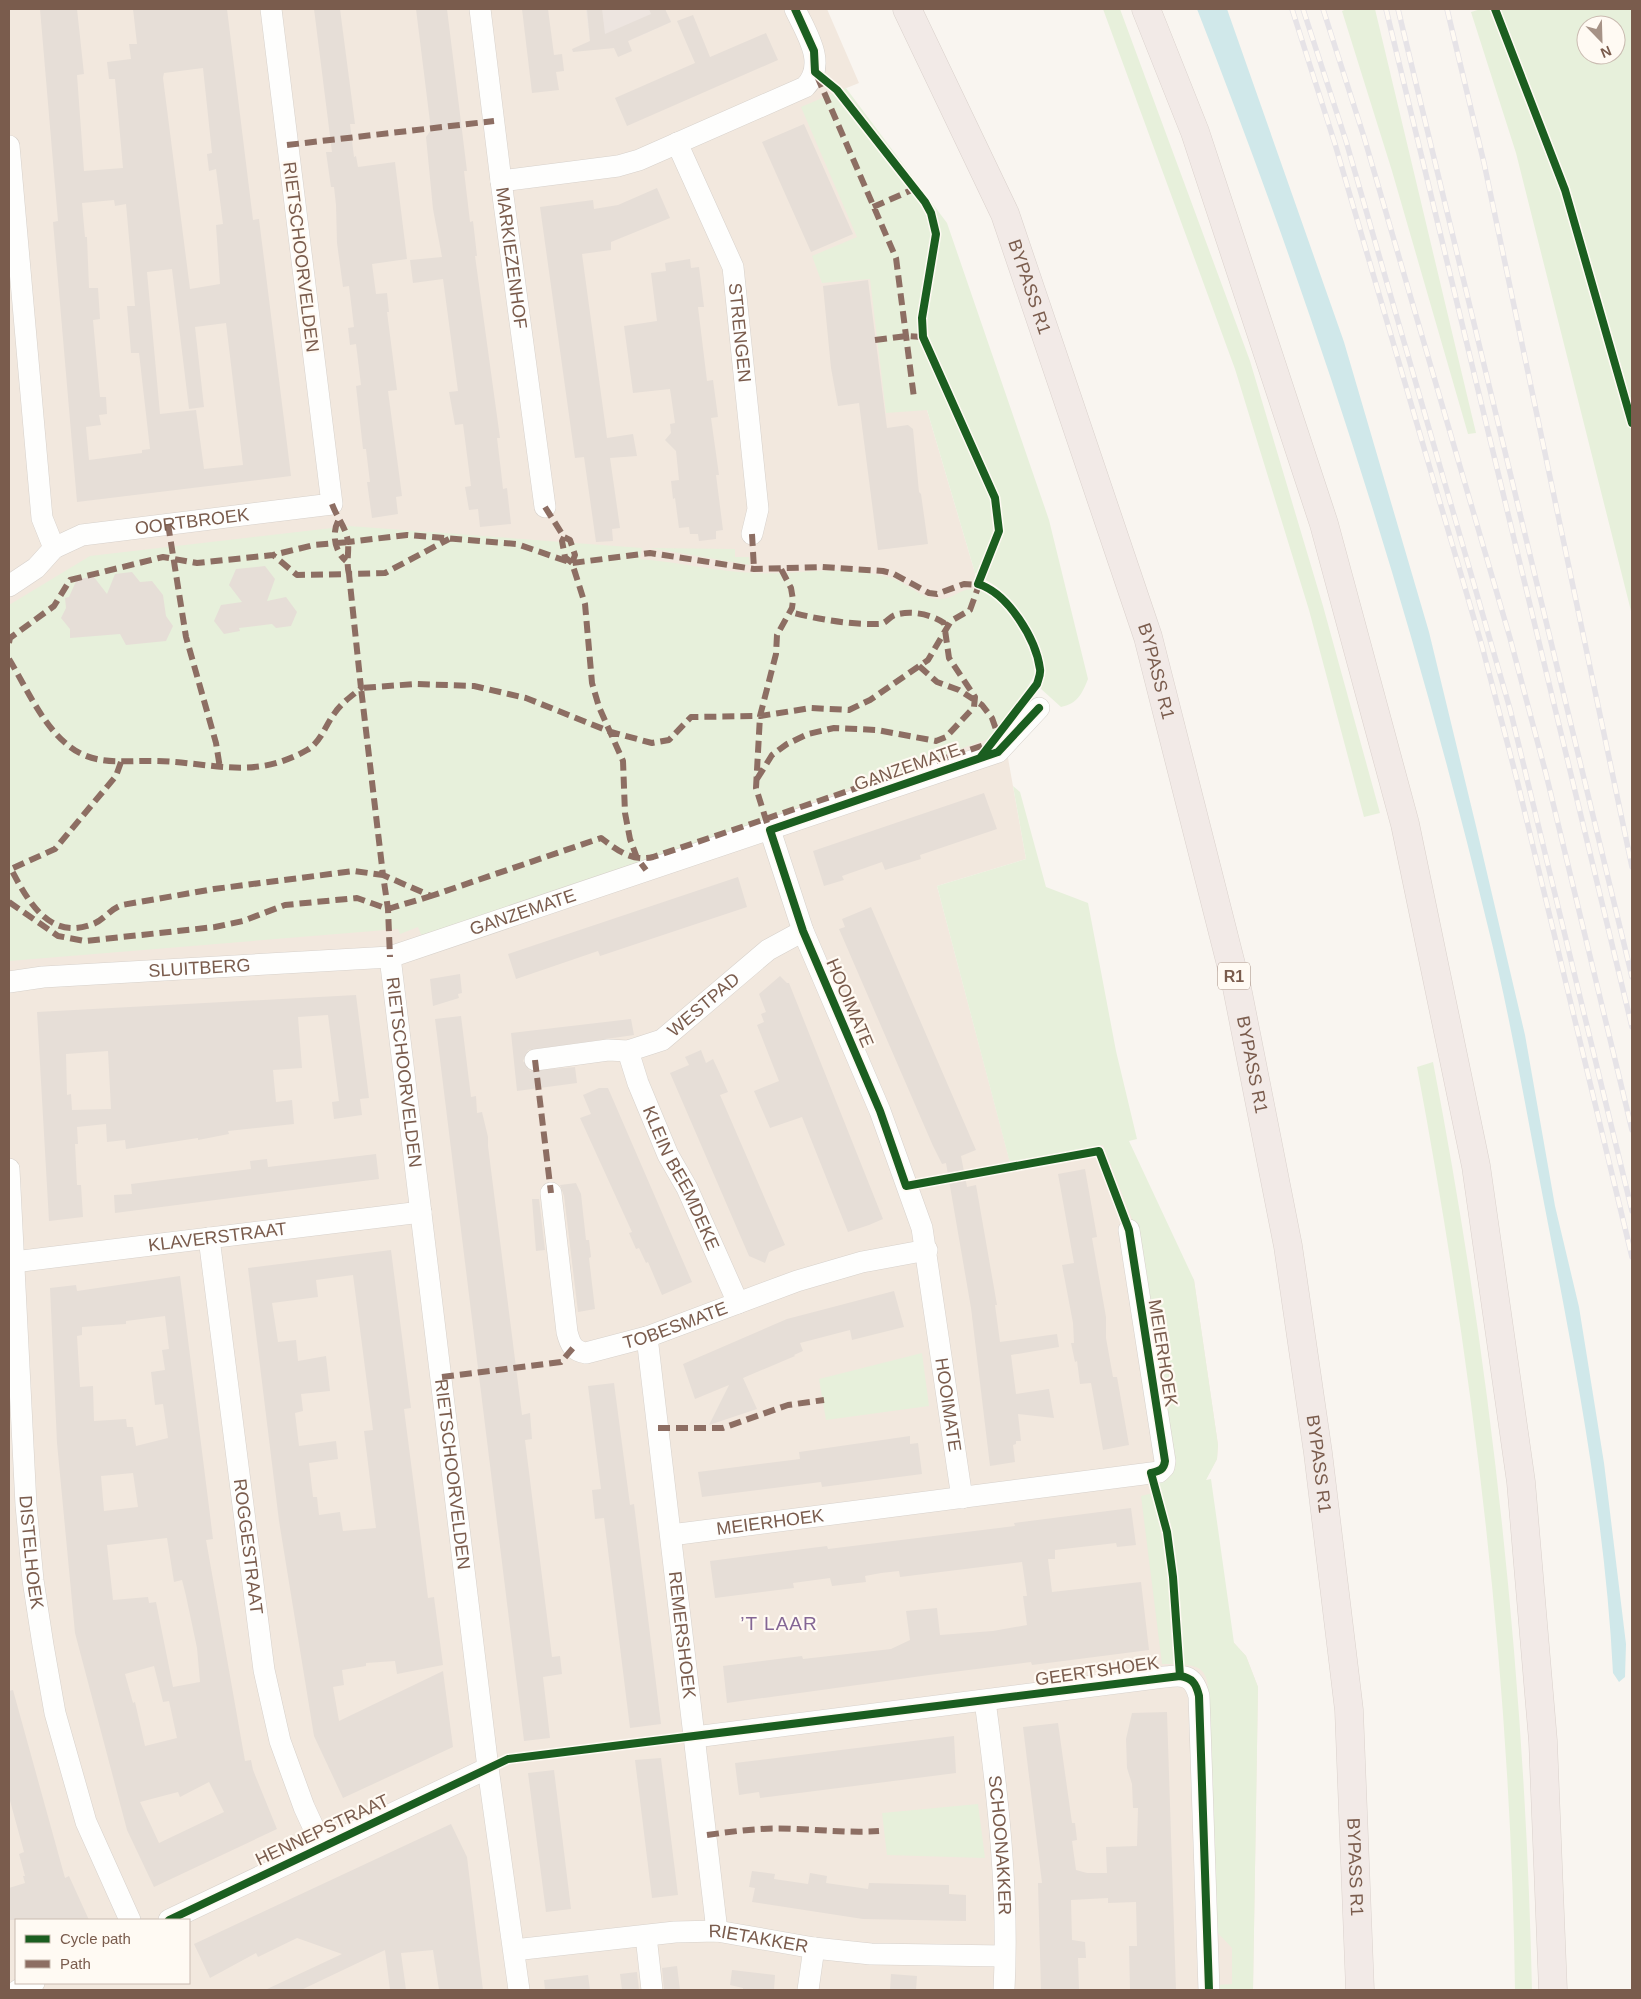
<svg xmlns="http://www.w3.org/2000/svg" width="1641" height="1999" font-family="Helvetica,sans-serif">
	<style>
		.residential { fill: #f2e8de; fill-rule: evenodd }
		.industrial { fill: #ede5e0 }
		.green { fill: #e7f0db; fill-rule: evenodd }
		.water { fill: #d0e8ea }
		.building { fill: #e6ded7; fill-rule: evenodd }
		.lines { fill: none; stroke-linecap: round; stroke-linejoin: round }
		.minor-casing { stroke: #d7d1cb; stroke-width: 22 }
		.motorway-casing { stroke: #dad1cc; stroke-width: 29 }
		.minor { stroke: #fefefd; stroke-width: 21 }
		.motorway { stroke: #f2eae7; stroke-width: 28 }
		.rail-casing { stroke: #e6e3e7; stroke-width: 5.5 }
		.rail { stroke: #fffaf3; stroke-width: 4; stroke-dasharray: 11; stroke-linecap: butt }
		.quiet { stroke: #8d6e63; stroke-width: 6; stroke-dasharray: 12 6; stroke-linecap: butt }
		.cycleway-casing { stroke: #fffaf3; stroke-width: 11 }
		.cycleway { stroke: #1b5e20; stroke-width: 8 }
		.labels { text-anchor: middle; stroke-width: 4.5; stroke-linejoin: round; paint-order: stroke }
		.shield { fill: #fffaf3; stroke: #a28b7f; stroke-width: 1 }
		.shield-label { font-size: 16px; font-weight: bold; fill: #7a5c4d }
		.street-label { font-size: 18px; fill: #7a5c4d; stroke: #fffaf3 }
		.neighbourhood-label { font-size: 19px; letter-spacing: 1px; fill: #846695; stroke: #fffaf3 }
	</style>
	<rect width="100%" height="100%" fill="#f9f5f0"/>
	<!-- residential -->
	<path class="residential" d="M9,9H827L859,83L824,97L912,410H927L975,573L1026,859L937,886L1010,1162L1103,1145L1194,1280L1218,1445L1217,1459L1197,1496L1207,1613L1246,1656L1258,1687L1253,1990H9ZM16,1920H189V1983H16Z"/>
	<!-- industrial -->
	<path class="industrial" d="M586,9H665L671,22L613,48L591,50Z"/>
	<!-- green -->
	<path class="green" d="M1103,9H1120L1250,361L1323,606L1380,813L1364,817L1309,610L1235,369Z
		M1347,9H1375L1476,433L1468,434L1392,171L1342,11Z
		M1481,9H1632V615L1516,153L1471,12ZM1586,25H1616V55H1586Z
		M846,88L947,223L1049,520L1088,679C1082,694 1077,704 1061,707L1040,688L1044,670L1041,658L1017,611L997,587L975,573L927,410L886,413L870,279L822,283L812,256L857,237L801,107Z
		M349,526L642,548L640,559C680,562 717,572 757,573C789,575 822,568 855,571C869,573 886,575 899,581C911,587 923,598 937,599C958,600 961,582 986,592C1008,602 1035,651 1035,674L1025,692L988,739L644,862L422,937L418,927L400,934L398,929L9,961V605L90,556Z
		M649,548L735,549V557H749L750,565Z
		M1013,786L1020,792L1046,887L1088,903L1116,1051L1137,1139L1129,1141L1194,1280L1218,1445L1217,1459L1206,1480L1211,1479L1234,1643L1246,1656L1258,1687L1253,1990H1216V1985L1232,1984V1948L1215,1930L1208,1686C1206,1670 1198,1665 1183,1665L1177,1578L1158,1482L1168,1478L1175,1469L1136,1229L1103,1145L1010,1163L937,886L1026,859Z
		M1433,1062C1492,1368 1525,1679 1532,1990H1515C1511,1680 1474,1371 1417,1067Z
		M922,1353L929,1406L826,1420L819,1379Z
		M1153,1493C1166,1550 1173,1605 1174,1664H1162L1141,1496Z
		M978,1804L985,1858L887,1855L882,1813Z"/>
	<!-- water -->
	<path class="water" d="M1197,9H1227L1344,342L1429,632L1476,826L1525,1035L1555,1206L1579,1307L1604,1463L1626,1644L1625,1677L1619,1682L1613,1673C1605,1514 1574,1358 1544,1203C1526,1110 1510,1015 1487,923C1412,612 1314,307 1197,9Z"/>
	<!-- building -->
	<path class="building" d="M40,9H77L84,74L77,75L84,171L123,168L115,79H109L107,62L131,59L129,44H137L133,9H227L253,220L259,219L291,476L77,502L53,222L58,221ZM203,68L212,153L207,154L209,171L216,169L223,224L216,225L220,284L190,289L163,78L164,73ZM114,200L115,206L126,204L135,306H127L131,353H139L150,449L142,450V453L89,460L86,427L101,425L99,415L107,414L106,397H100L93,320L100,319L98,288H89L87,237H85L82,203ZM172,269L189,409L204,407L195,327L226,323L243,465L204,469L196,410L160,414L147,272Z
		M314,9H340L355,124H350L354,157L356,156L358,167L395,162L407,259L372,264L376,294L387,293L389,312H387L397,390L388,391L402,496L396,497L398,514L372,518L367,482H370L368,466L366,449H363L356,386L361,385L356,344L350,345L349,336L348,328L354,327L349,286L343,287L337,243L336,205L334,187H331L326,152H332Z
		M416,9H447L467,171H464L470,222L473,221L477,256H475L500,438H497L501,471L503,489L507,488L511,524L480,527L478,509L469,510L465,487L471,486L463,424L455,425L449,392L458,391L443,279L413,283L410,260L442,257L433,209L426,137L431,130Z
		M522,9H548L554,55L562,54L564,71L556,72L559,90L532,93Z
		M587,9H602L605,34L651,14L649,9H665L671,22L628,41L632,51L618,57L614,48L573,52L572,49L590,41Z
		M693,15L710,57L766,33L778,60L627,126L615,98L695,63L677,21Z
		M804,124L853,234L811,252L762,142Z
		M657,188L670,218L611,242V250L582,254L607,438L633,434L637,456L610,458L620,528L612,529L613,541L596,542L584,457L575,458L540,207L593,200L594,209L618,205Z
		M690,259L691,268L699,267L704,307H698L707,381L713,380L718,417L711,418L719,475H716L723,530L716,531V539L699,541L698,534H690L689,527L679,528L675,498L673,499L671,481L679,480L676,451L665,440L671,433L670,424L675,423L670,389L633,393L624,326L657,321L651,273L666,271L665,263Z
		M868,280L887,428L908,425L913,429L919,492L921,494L928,544L878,550L859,403L838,406L831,368L823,286Z
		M265,566L275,579L267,601L286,597L297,612L291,626L276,628L272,624L239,628L240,631L224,634L214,621L221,605L242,602L229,585L236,569Z
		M132,572L140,582L152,581L163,595L166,616L173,626L166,641L126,645L120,634L70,638V629L61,618L66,608L65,598L69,597L77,579L94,577L107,594L115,574Z
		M984,793L997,829L920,855L921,859L885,870L882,862L842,876L844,880L824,886L813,851Z
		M738,877L747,907L600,956L598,951L516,979L508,954Z
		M871,907L976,1150L961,1156L967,1187L976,1185L997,1305H995L1000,1342L1057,1334L1059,1347L1011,1355L1016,1394L1049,1389L1054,1418L1018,1414L1021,1441H1016V1444L1013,1445L1015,1462L990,1466L971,1308L946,1163L942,1164L933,1146L839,929L845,927L842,919Z
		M460,974L462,993L458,994L459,998L433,1006L430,979Z
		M780,976L787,983H789L883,1219L869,1225L848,1232L802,1117L770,1128L754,1091L779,1081L757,1025L764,1022L761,1014L766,1012L759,994Z
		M356,995L369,1098L360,1099L362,1115L334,1119L332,1102L339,1101L328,1015L298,1017L302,1068L273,1070L276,1102L292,1100L294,1124L228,1131L229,1134L198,1140V1138L126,1149L125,1140L107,1142L106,1124L77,1127L78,1144H75L77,1185H81L83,1217L49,1221L37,1012ZM108,1051L111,1109L72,1110L71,1094L67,1095L66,1054Z
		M461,1016L471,1097L476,1096L477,1113L482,1112L488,1137V1146L522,1415L530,1413L532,1439L525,1440L552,1657L560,1656L562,1674L543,1677L550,1738L524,1741L435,1019Z
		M631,1019L634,1035L528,1050L523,1061L530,1071L575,1067L577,1083L517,1091L511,1033Z
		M701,1050L706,1063L713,1059L720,1074L728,1092L720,1095L785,1245L769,1252L765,1263L749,1256L670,1073L689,1065L685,1057Z
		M599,1088H608L692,1282L662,1295L648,1262L646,1263L639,1248L636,1249L629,1233L632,1232L580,1118L591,1114L583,1095Z
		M376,1154L379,1179L115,1213L114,1195L132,1194L131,1184L251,1169L250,1161L267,1159L268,1167Z
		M1085,1169L1097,1237L1092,1238L1106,1317V1338L1113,1377H1117L1129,1445L1103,1450L1091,1383L1080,1384L1077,1361L1075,1362L1071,1343H1074L1073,1323L1062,1265L1074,1263L1058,1174Z
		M576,1183L581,1194L586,1240H589L591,1257L589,1258L595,1309L578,1312L564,1196L560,1185Z
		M532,1199H539L545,1250L536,1251Z
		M391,1250L411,1408L404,1409L416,1502L428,1598L434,1597L443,1665L397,1674L395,1661L366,1663V1666L342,1670L344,1685L333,1687L339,1721L443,1671L453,1747L343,1798L314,1736L279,1521L248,1268ZM353,1275L373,1430L364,1431L376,1528L343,1531L340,1512L319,1515L317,1497H313L309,1463L338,1459L336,1441L299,1446L295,1413L303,1411L301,1394L330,1391L326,1356L298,1361L296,1340L278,1342L272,1303L318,1297L316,1280Z
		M180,1276L213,1539L206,1540L245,1761L251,1760L253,1770L277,1829L154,1887L127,1830L75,1633L57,1443L50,1288L76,1285L77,1291ZM165,1316L169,1349L162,1350L165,1370L151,1372L155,1405L163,1404L168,1438L136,1446L133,1427H127L126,1419L94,1421L93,1386L80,1387L77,1336L82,1335V1327L126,1324V1321ZM133,1473L138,1507L104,1511L101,1476ZM167,1538L174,1582L182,1580L186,1596L197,1648L200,1682L173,1687L156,1602L149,1603L148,1597L113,1600L107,1545ZM154,1666L163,1702L169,1701L177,1738L145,1746L135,1702L133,1703L125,1674ZM209,1782L224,1812L159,1843L140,1802L178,1792L180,1797Z
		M894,1291L904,1327L852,1340L850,1330L800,1343L803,1351L794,1355L795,1356L743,1378L757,1409L709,1425L729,1385L695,1399L683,1364L787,1319Z
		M614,1383L630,1505L634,1504L661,1724L630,1728L604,1518L595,1519L592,1490L601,1489L588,1386Z
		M910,1436V1444L918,1443L922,1474L822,1487L821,1482L702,1497L698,1472L800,1459L799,1452Z
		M1131,1508L1136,1545L1117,1547L1116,1543L1055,1550V1559H1048L1052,1592L1141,1582L1149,1650L1032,1665L1031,1662L929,1675L727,1703L723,1666L802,1656L803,1659L891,1649L910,1640L906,1611L937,1608L940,1635L993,1631L1027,1625L1023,1596H1027L1022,1562L900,1577L899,1571L881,1573L865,1576L866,1582L832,1586L830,1578L793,1583L794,1588L715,1598L710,1561L827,1546L828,1549L1015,1526L1014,1523Z
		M13,1690L65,1878L69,1876L89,1920H9V1888L25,1883L23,1876H25L19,1854L24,1852L9,1797V1691Z
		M1167,1712L1176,1990H1130L1129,1946H1137L1136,1902L1108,1903V1898L1071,1900L1072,1940L1085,1942L1086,1958H1078L1079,1990H1041L1038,1883H1042L1023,1727L1058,1723L1072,1823H1075L1077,1840L1072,1841L1076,1870L1087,1873H1107L1106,1847L1137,1846L1138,1808H1133L1132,1784L1127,1768L1126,1739L1132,1713Z
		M954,1736L956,1773L760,1798L759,1792L739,1795L735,1763Z
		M661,1758L678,1895L652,1898L635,1760Z
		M554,1770L571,1909L546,1912L528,1773Z
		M451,1824L467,1857L483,1990H439L433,1950L401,1953L406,1990H390L385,1950L301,1990H265L342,1954L297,1938L258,1957L256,1953L210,1978L194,1944Z
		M752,1871L775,1874L774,1879L808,1884L810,1873L827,1876L826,1883L868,1889L869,1883L949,1885V1894L966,1895V1921L863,1919L752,1902L755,1888L749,1887Z
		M677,1966L680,1990H664L662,1968Z
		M732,1970L775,1975L774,1990H743V1988L730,1985Z
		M637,1972L639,1990H622L620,1974Z
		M891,1974L917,1976L916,1990H890Z
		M588,1975L590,1990H545L544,1980Z"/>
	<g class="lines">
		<!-- minor casing -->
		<g class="minor-casing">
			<g id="minor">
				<path id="s1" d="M480,9L501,181L545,507"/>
				<path id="s2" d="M677,143L733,267L758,509L752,534"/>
				<path d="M9,146L42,518L54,548"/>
				<path d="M501,181L618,166L639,160L805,87C828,64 806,33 795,9"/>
				<path id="s3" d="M9,586L36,568L54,548L82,535L332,504L271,9"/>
				<path id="s4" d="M770,830L803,931L880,1111L922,1228L962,1498"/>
				<path id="s5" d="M390,957L488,1768L519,1990"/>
				<path id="s6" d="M9,982L43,977L390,957L998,752L1039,708"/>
				<path id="s7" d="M628,1051L638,1083L668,1155L687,1188L738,1303"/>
				<path id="s8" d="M535,1060L608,1050L628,1051L662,1040L768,950L803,931"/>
				<path id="s9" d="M9,1169L26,1505L33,1580L43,1645L55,1713L86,1822L130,1920"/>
				<path id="s10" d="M551,1193L567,1332C570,1344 573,1351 586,1353L647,1337L797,1281L862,1262L927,1250"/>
				<path id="s11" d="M209,1238L264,1670L280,1741L304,1807L322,1846"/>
				<path id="s12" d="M14,1262L421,1212"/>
				<path id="s13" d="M647,1337L717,1931"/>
				<path id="s14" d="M671,1535L1159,1472L1164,1467L1165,1461L1129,1230"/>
				<path id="s15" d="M985,1701C998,1797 1009,1894 1004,1990"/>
				<path d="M695,1737L1156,1678C1178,1676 1192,1670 1199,1696L1209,1990"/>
				<path d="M169,1920L488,1768"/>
				<path d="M646,1936L652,1990"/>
				<path id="s16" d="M514,1950L675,1932L717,1931L814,1948L871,1954L1004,1956"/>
				<path d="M18,1990L34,1983"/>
				<path d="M808,1990L814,1948"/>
			</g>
		</g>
		<!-- motorway casing -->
		<g class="motorway-casing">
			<g id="motorway">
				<path id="s17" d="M907,9L1005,214L1148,637L1237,988L1288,1246L1318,1453L1349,1710L1360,1990"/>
				<path d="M1146,9L1195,132L1324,524L1405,824L1476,1166L1521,1482L1543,1741L1553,1990"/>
			</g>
		</g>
		<!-- minor -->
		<use href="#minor" class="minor"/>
		<!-- motorway -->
		<use href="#motorway" class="motorway"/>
		<!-- rail casing -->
		<g class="rail-casing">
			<path id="rail" d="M1292,9L1335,144L1482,646L1517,780L1632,1257
				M1303,9L1346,141L1510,709L1632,1211
				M1323,9L1364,137L1510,638L1546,774L1632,1130
				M1386,9L1632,1027
				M1398,9L1632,977
				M1447,9L1484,163L1632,867"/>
		</g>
		<!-- rail -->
		<use href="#rail" class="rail"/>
		<!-- quiet -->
		<path class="quiet" d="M817,76L896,258L914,398
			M287,145L494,121
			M873,207L914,189
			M875,340L906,336L923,337L925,340
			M332,504C337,518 346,527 348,542L407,535L517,544L572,563L650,553L754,569L822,567L883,571L894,574L929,593L937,594L964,584L981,585
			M545,507L564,537L570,540L575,555L572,563
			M338,521C332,533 334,551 346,561
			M168,524L186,637L216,743L220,768
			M752,534L754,569
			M564,537L562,541L565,557L572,563L585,604L592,683L599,707L623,761L625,813L630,839L637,858L646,870
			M980,582L970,610L951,621L928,660L870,700L849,710L811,708L760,716L691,717L669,740L652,743L611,732L526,698L474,686L415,684L361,688L383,875L431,896L601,838C617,850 632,862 653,857L990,743
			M9,643L10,638L54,606L70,580L163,557L197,563L273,555L297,575L349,574C346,562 349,554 348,542L314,545L273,555
			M9,659C26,687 42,725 69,746C95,767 125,760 156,761C212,762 253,781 307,750C321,742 325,726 334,714C341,703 352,696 361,688L349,574L385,573L449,539
			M919,666L937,682L959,690L982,705L992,718L998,735
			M121,762L116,776L55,849L11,869C28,901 49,941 93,924C104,920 110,909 122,905L214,889L354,871L383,875L388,909L390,957
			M757,779L772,755L787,744L808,734L834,728L877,730L936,741L946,737L974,707L975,697L949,658L944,623C931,614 910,610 895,615C889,617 886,624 879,624C852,625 816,619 790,612
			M767,823L756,788L760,716L776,654L777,635L792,608L793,600L791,588L781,569
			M9,902L58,936L85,941L215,927L243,921L285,905L357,898L388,909L431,896
			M535,1060L551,1193
			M442,1377L561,1362L573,1348
			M658,1428H723L788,1405L824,1400
			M707,1835C736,1831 765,1827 795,1829C824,1830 851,1833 879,1831"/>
		<!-- cycleway casing -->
		<g class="cycleway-casing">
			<path id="cycleway" d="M795,9L814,51L815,72L837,90L925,202L931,213L936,234L922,318L923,337L995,498L999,531L978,584C1008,593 1036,639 1040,669C1041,674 1038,680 1037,684L980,758
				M1495,9L1565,190L1632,423
				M1039,708L998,752L770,830L803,931L880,1111L906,1186L1099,1151L1129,1230L1165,1461C1164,1470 1159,1471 1151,1473L1167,1532L1173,1577L1180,1676
				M169,1920L508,1759L1180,1676C1192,1678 1196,1683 1199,1696L1209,1990"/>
		</g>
		<!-- cycleway -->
		<use href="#cycleway" class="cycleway"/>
	</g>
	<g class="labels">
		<!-- shield labels -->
		<rect class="shield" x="1218" y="962.5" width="32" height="27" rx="4"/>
		<g class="shield-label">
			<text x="1234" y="982">R1</text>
		</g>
		<!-- street labels -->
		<g class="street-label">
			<text transform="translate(301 257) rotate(83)" y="6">RIETSCHOORVELDEN</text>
			<text dy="6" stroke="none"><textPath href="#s1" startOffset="251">MARKIEZENHOF</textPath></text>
			<text dy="6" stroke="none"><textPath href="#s17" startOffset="304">BYPASS R1</textPath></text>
			<text dy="6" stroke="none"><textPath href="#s2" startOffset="202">STRENGEN</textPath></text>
			<text dy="6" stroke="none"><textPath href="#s3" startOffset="201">OORTBROEK</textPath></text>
			<text dy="6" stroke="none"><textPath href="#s17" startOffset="709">BYPASS R1</textPath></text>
			<text transform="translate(907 767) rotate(-19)" y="6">GANZEMATE</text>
			<text dy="6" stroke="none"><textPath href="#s6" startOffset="522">GANZEMATE</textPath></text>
			<text dy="6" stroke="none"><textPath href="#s6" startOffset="191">SLUITBERG</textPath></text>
			<text transform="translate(850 1003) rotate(67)" y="6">HOOIMATE</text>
			<text dy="6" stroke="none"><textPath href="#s8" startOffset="184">WESTPAD</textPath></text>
			<text dy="6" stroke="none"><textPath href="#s17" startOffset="1114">BYPASS R1</textPath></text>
			<text dy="6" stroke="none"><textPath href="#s5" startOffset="116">RIETSCHOORVELDEN</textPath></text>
			<text dy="6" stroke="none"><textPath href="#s7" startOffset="138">KLEIN BEEMDEKE</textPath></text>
			<text dy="6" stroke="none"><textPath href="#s12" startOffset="205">KLAVERSTRAAT</textPath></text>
			<text dy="6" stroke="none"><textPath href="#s10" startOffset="264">TOBESMATE</textPath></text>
			<text transform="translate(1163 1353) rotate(81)" y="6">MEIERHOEK</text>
			<text dy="6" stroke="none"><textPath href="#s4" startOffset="605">HOOIMATE</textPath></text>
			<text dy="6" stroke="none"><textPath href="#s17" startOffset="1519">BYPASS R1</textPath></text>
			<text dy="6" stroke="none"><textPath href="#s5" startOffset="521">RIETSCHOORVELDEN</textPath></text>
			<text dy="6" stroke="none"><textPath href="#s14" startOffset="100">MEIERHOEK</textPath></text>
			<text dy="6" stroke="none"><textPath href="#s11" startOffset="311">ROGGESTRAAT</textPath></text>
			<text dy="6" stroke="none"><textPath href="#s9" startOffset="384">DISTELHOEK</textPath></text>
			<text dy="6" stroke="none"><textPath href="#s13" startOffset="300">REMERSHOEK</textPath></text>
			<text transform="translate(1097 1671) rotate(-8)" y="6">GEERTSHOEK</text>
			<text transform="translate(322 1830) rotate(-25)" y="6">HENNEPSTRAAT</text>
			<text dy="6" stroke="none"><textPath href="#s15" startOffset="145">SCHOONAKKER</textPath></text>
			<text dy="6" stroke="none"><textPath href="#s17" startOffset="1924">BYPASS R1</textPath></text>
			<text dy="6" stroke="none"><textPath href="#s16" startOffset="246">RIETAKKER</textPath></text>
		</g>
		<!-- neighbourhood labels -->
		<g class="neighbourhood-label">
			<text x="779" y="1630">’T LAAR</text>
		</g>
	</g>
	<!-- border -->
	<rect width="1641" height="1999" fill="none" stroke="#7a5c4d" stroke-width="20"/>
	<!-- legend -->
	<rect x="15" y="1919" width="175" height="65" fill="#fffaf3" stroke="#cabbb1"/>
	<rect x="25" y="1935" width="25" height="8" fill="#1b5e20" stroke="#cabbb1"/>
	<text x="60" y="1944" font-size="15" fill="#7a5c4d">Cycle path</text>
	<rect x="25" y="1960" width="25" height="8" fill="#8d6e63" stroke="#cabbb1"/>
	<text x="60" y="1969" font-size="15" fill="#7a5c4d">Path</text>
	<!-- north arrow -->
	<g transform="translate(1601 40) rotate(157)"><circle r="24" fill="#fffaf3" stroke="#cabbb1"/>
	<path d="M0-4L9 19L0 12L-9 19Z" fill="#a69286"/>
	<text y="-8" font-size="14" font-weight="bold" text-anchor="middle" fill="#7a5c4d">N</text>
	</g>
</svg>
